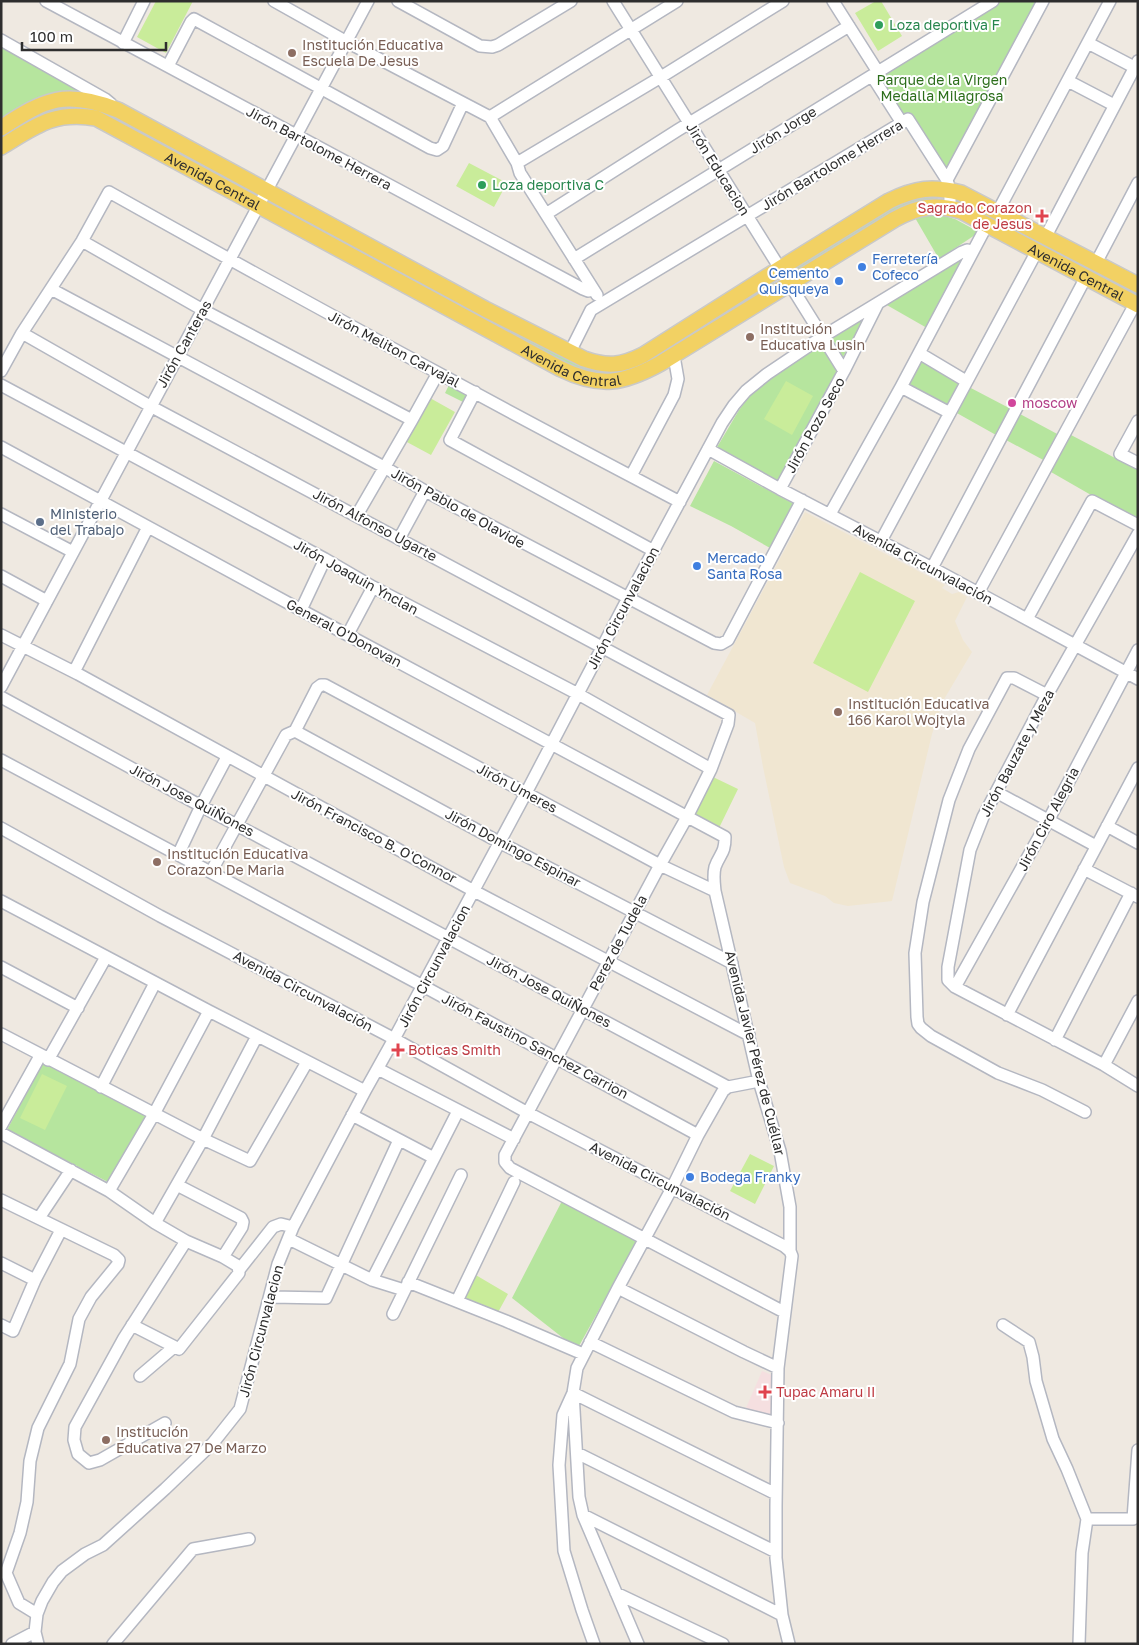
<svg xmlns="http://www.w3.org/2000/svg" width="1139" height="1645" font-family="'Golos Text',sans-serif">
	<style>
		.education { fill: #f0e6d1 }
		.medical { fill: #f5dfe0 }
		.green { fill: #b6e59e }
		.pitch { fill: #c9ec9a }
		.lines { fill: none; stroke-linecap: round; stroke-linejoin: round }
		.minor-casing { stroke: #b4b7c1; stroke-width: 14 }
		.major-casing { stroke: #c9c9c9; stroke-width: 18 }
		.minor { stroke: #fff; stroke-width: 11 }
		.major { stroke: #f2d163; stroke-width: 15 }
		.leisure-dot { fill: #2e9e5b; stroke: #fff; stroke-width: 2 }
		.education-dot { fill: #8d6e63; stroke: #fff; stroke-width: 2 }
		.health-dot { fill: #e0444e; stroke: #fff; stroke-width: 2 }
		.shop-dot { fill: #3f7fe0; stroke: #fff; stroke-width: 2 }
		.hotel-dot { fill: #d1479c; stroke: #fff; stroke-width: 2 }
		.service-dot { fill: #5c6f8a; stroke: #fff; stroke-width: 2 }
		.labels { text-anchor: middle; stroke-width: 4; stroke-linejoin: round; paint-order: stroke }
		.leisure-label { font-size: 14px; fill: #27864d; stroke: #fff; text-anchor: start }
		.education-label { font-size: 14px; fill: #785e54; stroke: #fff; text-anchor: start }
		.park-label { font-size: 14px; fill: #2c6e1b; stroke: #fff }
		.street-label { font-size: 14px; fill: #2e2e2e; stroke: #fff }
		.health-label { font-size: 14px; fill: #be3a42; stroke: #fff; text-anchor: start }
		.shop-label { font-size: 14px; fill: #366cbe; stroke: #fff; text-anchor: start }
		.hotel-label { font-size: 14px; fill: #b23c85; stroke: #fff; text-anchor: start }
		.service-label { font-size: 14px; fill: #4e5e75; stroke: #fff; text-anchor: start }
	</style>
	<rect width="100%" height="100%" fill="#efe9e1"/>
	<!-- education -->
	<path class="education" d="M805,512L945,585L942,588L952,594L959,592L967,597L955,621L963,640L972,652L943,701L932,734L892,901L848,906L834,903L825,896L790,883L784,867L763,767L755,723L707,695Z"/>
	<!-- medical -->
	<path class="medical" d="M762,1371L777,1377L775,1414H759L746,1408Z"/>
	<!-- green -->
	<path class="green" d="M997,1H1041L945,173L904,120L876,76Z
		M1,46L98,96L61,97L1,125Z
		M83,104L132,122L128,129L95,113L1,142V133L49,108Z
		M136,125L253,188L249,194L133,131Z
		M937,191L938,202L801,272L795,264L895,201Z
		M273,198L473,304L469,311L269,205Z
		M961,200L1138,289V299L960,205Z
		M938,214L955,219L977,231L978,233L939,259L914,216Z
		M961,258L963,260L927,328L885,304Z
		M771,279L776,286L641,368L602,377L574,369L486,321L485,317L606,369Z
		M866,317L843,357L832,338Z
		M824,343L840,371L780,482L716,449L739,410L755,389Z
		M921,360L962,382L948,410L906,387Z
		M450,383L470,393L465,403L445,393Z
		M967,386L1011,409L996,435L955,412Z
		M1020,414L1061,436L1047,462L1006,440Z
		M1071,435L1138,470V522L1051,472Z
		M714,461L794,504L770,548L731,526L690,506Z
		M43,1062L146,1116L108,1182L7,1130Z
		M562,1201L637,1241L579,1346L572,1345L512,1298Z"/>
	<!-- pitch -->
	<path class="pitch" d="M156,1H193L166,53L137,37Z
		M876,1H881L902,36L878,51L855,13Z
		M469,163L507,183L494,207L456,186Z
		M786,381L813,396L792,435L764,419Z
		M430,398L455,412L431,455L405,441Z
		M860,572L915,601L868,692L813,663Z
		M713,777L738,789L719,828L694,815Z
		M42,1074L67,1086L45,1130L20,1118Z
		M750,1154L774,1166L755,1204L730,1191Z
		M474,1274L508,1294L496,1316L462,1296Z"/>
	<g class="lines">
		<!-- minor casing -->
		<g class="minor-casing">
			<path id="minor" d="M46,1L583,289L588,291L593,290
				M274,1L347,42L490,117
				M398,1L480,46L492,47L498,45L571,1
				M613,1L844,371L780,489
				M833,1L878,72
				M1,40L105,99L111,104
				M123,43L144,1
				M1088,43L1134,67
				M168,66L191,22L194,19L430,148L437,150L443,146L463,103
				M872,76L902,123
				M1068,81L1114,105
				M490,117L677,1
				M490,117L517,163L520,173L597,295
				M517,163L661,77L783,1
				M950,208V190L947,180L1043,1
				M998,211L1110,1
				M546,214L678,130L849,26
				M1046,236L1138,61
				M82,241L203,310L412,420
				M574,259L993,1
				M1096,263L1138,183
				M51,289L384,467L425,491L714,643L721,644L728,640L802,500
				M22,333L150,406L729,715L728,724L711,769L687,817L660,865L505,1155V1162L510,1168L784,1312
				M570,352L591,310L908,119L947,180
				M919,353L966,381
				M1,371L22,333L82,241L109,192C298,298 488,401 680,502
				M844,371L878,303
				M1,385L325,559L373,587L578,694L711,769
				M901,387L950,413
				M475,392L450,440L654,551
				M1138,421L1120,454L1138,463
				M1,447L301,610L725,837C725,854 720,853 715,867C713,875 714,882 715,891L759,1081L780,1151L790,1207V1251L792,1256L778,1368L776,1506V1558L782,1615L789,1644
				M708,449L780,489L932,568L1138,679
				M631,476L674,395L678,379L674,356
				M1,514L73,552
				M830,514L901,387L987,225
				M357,515L412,420L438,373
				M1138,534L1047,695L983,817L970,850L948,967V980L955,987L1104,1065L1138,1086
				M399,539L425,491
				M881,541L1037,251
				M932,568L1086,277
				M1,576L47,601
				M978,593L1135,304
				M301,610L325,559
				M1027,619L1092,501L1138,525
				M348,634L373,587
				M1,635L78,674L474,891L749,1035
				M74,672L148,527
				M1,687L368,1
				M1047,695L1014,678H1007L969,749L949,800L923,902L915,953L917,1017L918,1024L921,1028L931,1036L998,1073L1042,1090L1085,1112
				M1,697L201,806L728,1087
				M295,731L317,688L321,685H325L660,865L715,891
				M295,731L499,842L732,963
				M1,760L423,986L698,1135
				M996,792L1096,846
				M1107,826L1138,843
				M1,828L160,916L387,1035L528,1113L784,1246L790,1251
				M178,855L201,806L227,757
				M1084,869L1138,897
				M211,872L286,735L295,731
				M1,901L209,1011L365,1091
				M1,967L78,1008
				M955,987L1048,821L1138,650
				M1007,1015L1138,768
				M1,1034L203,1139L250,1161L307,1062
				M1055,1040L1131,893
				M48,1060L106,957
				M1104,1065L1138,1001
				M378,1069L514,1139
				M101,1087L155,983
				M352,1115L434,1158
				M1,1126L40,1056
				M1,1133L109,1191L155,1223L186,1241L223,1257L238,1266L239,1273L179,1349L132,1325
				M177,1185L241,1218L243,1222L242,1227L223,1257
				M109,1191L154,1114L209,1011
				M1,1200L114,1255L119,1260L118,1264L91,1297L79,1319L70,1364L38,1428L30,1461L27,1502L20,1533L6,1573L19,1603L37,1614
				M39,1218L71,1170
				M155,1223L203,1139L257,1036
				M289,1239L372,1280L404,1290
				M1,1263L35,1280
				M239,1270L273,1227L281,1224L293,1227
				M372,1280L458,1111
				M408,1282L506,1321L583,1354
				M618,1288L744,1352L778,1368
				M271,1297L326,1298L399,1140
				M457,1301L514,1182
				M393,1314L461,1175
				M1,1325L13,1331L35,1280L61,1230
				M1003,1325L1029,1342L1033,1357L1036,1381L1053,1439L1067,1469L1087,1519L1082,1553L1079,1644
				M590,1342L734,1412L778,1423
				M140,1376L174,1347
				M165,1423L100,1460L89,1463L78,1454L74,1440L75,1427L124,1338L186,1241
				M577,1453L776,1552
				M583,1515L782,1615
				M1087,1519H1133L1138,1517
				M1133,1519L1138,1450
				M616,1593L723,1644
				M12,1644L35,1632
				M38,1644L35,1632L37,1614L42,1601L53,1582L62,1571L85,1554L103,1545L165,1489L213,1443L240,1409L278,1264L293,1227L365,1091L394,1039L526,793L628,598L722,423L734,405L746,391L767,374L822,337L962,252L967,250L972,251
				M113,1644L193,1549L249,1539
				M594,1644L582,1610L564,1551L559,1465L563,1415L573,1393L776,1494
				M638,1644L583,1515L579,1497L573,1393L577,1368L618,1288L672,1188L698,1135L723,1091L728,1087L759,1081"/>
		</g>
		<!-- major casing -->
		<g class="major-casing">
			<g id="major">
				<path d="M1,128C45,99 66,89 118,110L485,309L584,359C607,367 621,366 643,355L779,269L889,201C916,188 932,186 961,193L1138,285"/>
				<path id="s1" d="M1,147C36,126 53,111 96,118L561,369C600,388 623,384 661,363L895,219C919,206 935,204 961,211L1138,305"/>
			</g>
		</g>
		<!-- minor -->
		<use href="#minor" class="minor"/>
		<!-- major -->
		<use href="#major" class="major"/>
	</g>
	<!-- markers -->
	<g class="leisure-dot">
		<circle cx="879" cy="25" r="5"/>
		<circle cx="482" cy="185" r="5"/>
	</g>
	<g class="education-dot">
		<circle cx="292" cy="53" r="5"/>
		<circle cx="750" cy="337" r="5"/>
		<circle cx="838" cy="712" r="5"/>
		<circle cx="157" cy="862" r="5"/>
		<circle cx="106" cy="1440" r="5"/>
	</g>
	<g class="health-dot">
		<path d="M1039.5 208.5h5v5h5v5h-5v5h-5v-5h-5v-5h5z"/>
		<path d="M395.5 1042.5h5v5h5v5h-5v5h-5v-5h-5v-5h5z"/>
		<path d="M762.5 1384.5h5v5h5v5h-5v5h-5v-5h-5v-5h5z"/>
	</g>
	<g class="shop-dot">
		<circle cx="862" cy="267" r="5"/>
		<circle cx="839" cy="281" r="5"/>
		<circle cx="697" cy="566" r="5"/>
		<circle cx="690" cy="1177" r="5"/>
	</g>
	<circle class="hotel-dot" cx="1012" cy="403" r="5"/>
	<circle class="service-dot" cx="40" cy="522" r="5"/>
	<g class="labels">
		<!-- leisure labels -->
		<g class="leisure-label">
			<text x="889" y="30">Loza deportiva F</text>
			<text x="492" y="190">Loza deportiva C</text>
		</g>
		<!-- education labels -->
		<g class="education-label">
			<text x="302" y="50">Institución Educativa<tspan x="302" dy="16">Escuela De Jesus</tspan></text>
			<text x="760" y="334">Institución<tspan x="760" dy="16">Educativa Lusin</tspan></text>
			<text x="848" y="709">Institución Educativa<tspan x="848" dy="16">166 Karol Wojtyla</tspan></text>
			<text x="167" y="859">Institución Educativa<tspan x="167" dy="16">Corazon De Maria</tspan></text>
			<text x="116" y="1437">Institución<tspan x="116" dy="16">Educativa 27 De Marzo</tspan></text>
		</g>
		<!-- park labels -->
		<g class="park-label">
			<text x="942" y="85">Parque de la Virgen<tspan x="942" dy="16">Medalla Milagrosa</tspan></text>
		</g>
		<!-- street labels -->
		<g class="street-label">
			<text transform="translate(783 130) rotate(-32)" y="5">Jirón Jorge</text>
			<text transform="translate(319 148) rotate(28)" y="5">Jirón Bartolome Herrera</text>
			<text transform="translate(832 165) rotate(-31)" y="5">Jirón Bartolome Herrera</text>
			<text transform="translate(718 169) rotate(58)" y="5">Jirón Educacion</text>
			<text dy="5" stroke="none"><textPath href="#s1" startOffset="235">Avenida Central</textPath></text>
			<text dy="5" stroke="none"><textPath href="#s1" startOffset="1210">Avenida Central</textPath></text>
			<text transform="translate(184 344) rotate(-61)" y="5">Jirón Canteras</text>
			<text transform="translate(394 349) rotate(28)" y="5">Jirón Meliton Carvajal</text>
			<text dy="5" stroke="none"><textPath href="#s1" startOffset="640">Avenida Central</textPath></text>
			<text transform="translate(815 425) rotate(-61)" y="5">Jirón Pozo Seco</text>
			<text transform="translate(458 508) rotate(29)" y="5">Jirón Pablo de Olavide</text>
			<text transform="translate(375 525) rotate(28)" y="5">Jirón Alfonso Ugarte</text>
			<text transform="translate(923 564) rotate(28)" y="5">Avenida Circunvalación</text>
			<text transform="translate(356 577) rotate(29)" y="5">Jirón Joaquin Ynclan</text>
			<text transform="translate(623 608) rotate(-62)" y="5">Jirón Circunvalacion</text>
			<text transform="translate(344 633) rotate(28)" y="5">General O'Donovan</text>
			<text transform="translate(1017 753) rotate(-62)" y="5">Jirón Bauzate y Meza</text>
			<text transform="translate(517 788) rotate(28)" y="5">Jirón Umeres</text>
			<text transform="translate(192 800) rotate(28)" y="5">Jirón Jose QuiÑones</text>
			<text transform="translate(1048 819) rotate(-62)" y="5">Jirón Ciro Alegria</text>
			<text transform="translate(374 836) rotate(28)" y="5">Jirón Francisco B. O'Connor</text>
			<text transform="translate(513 848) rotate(28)" y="5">Jirón Domingo Espinar</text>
			<text transform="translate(618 943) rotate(-62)" y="5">Perez de Tudela</text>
			<text transform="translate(434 966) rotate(-62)" y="5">Jirón Circunvalacion</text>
			<text transform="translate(303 991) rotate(28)" y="5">Avenida Circunvalación</text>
			<text transform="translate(549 991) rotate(28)" y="5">Jirón Jose QuiÑones</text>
			<text transform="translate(535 1046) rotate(28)" y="5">Jirón Faustino Sanchez Carrion</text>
			<text transform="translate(755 1053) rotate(76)" y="5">Avenida Javier Pérez de Cuéllar</text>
			<text transform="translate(660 1181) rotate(27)" y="5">Avenida Circunvalación</text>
			<text transform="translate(261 1331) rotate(-75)" y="5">Jirón Circunvalacion</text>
		</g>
		<!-- health labels -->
		<g class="health-label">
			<text x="1032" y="213" text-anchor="end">Sagrado Corazon<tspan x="1032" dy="16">de Jesus</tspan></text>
			<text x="408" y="1055">Boticas Smith</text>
			<text x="776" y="1397">Tupac Amaru II</text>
		</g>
		<!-- shop labels -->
		<g class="shop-label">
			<text x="872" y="264">Ferretería<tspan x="872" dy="16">Cofeco</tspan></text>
			<text x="829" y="278" text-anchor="end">Cemento<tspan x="829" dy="16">Quisqueya</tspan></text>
			<text x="707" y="563">Mercado<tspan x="707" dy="16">Santa Rosa</tspan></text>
			<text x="700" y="1182">Bodega Franky</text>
		</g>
		<!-- hotel labels -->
		<g class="hotel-label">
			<text x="1022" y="408">moscow</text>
		</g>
		<!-- service labels -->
		<g class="service-label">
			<text x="50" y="519">Ministerio<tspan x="50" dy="16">del Trabajo</tspan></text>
		</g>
	</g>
	<!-- border -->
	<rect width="1139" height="1645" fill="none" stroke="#2e2e2e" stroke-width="5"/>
	<!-- scale -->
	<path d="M22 42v8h144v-8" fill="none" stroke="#2e2e2e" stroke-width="2.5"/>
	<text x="30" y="42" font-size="15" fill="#2e2e2e" stroke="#ffffff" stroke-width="4" paint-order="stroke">100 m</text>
</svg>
